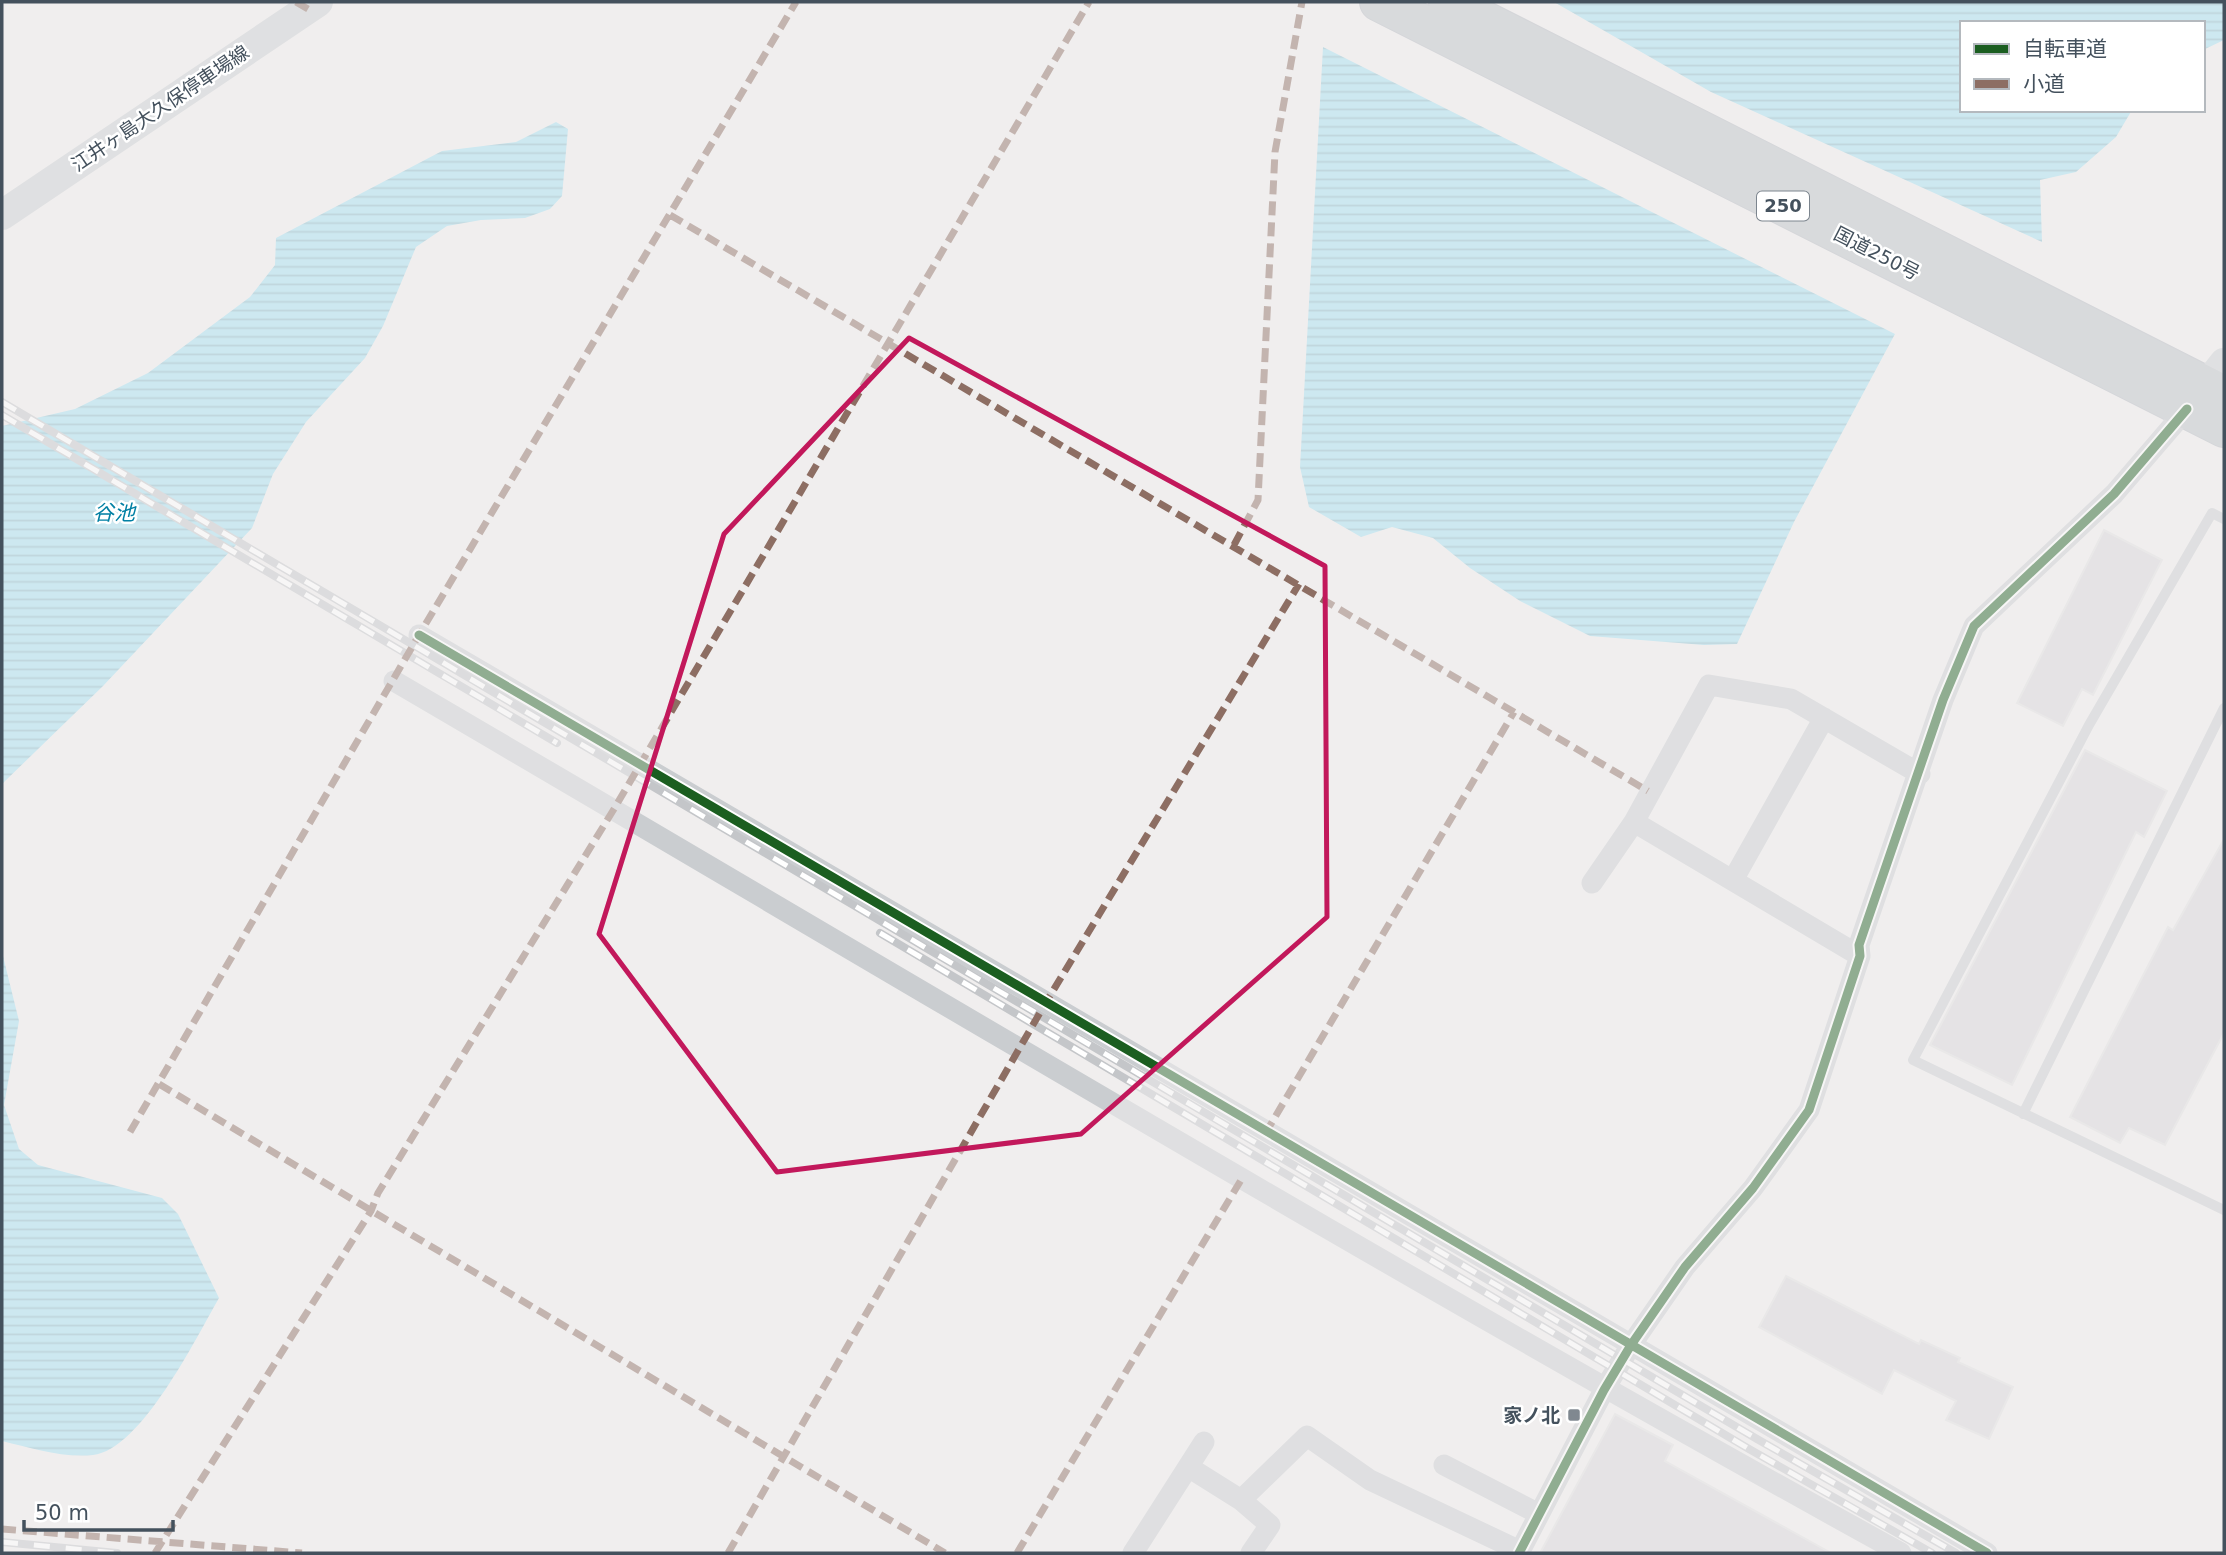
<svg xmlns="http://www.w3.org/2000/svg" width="2226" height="1555" font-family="'DejaVu Sans','Noto Sans JP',sans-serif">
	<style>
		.water { fill: url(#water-rules) }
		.building { fill: #d7d6d9; stroke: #e1e0e1; stroke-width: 2 }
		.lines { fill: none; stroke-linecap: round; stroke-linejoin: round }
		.highway-casing { stroke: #b3b8bf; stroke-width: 40 }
		.lane { stroke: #cacdd0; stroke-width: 10 }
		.street { stroke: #cacdd0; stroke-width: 21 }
		.secondary { stroke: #cbcfd2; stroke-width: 30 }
		.highway { stroke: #bac0c6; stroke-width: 38 }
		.rail-casing { stroke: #c4c6c9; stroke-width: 8 }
		.rail { stroke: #fff; stroke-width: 5; stroke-dasharray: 16; stroke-linecap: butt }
		.quiet { stroke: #8d6e63; stroke-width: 7; stroke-dasharray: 14 7; stroke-linecap: butt }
		.cycleway-casing { stroke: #fff; stroke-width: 13 }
		.cycleway { stroke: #1b5e20; stroke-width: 9 }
		.marked { fill: none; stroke: #c2185b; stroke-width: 5; stroke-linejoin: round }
		.poi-dot { fill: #808890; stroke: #fff; stroke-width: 2.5 }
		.labels { text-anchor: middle; stroke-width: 5; stroke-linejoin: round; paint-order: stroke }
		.shield { fill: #fff; stroke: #7c858e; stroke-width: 2 }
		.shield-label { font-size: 18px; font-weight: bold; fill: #44515d }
		.street-label { font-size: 19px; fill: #44515d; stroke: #fff }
		.poi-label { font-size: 19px; font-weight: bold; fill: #44515d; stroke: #fff; text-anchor: end }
		.water-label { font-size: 21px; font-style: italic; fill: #0280a4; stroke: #fff }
	</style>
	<defs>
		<pattern id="water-rules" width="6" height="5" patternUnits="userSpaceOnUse" patternTransform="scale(1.75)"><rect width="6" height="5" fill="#a2e0f2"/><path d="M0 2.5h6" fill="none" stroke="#86b8c7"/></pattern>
	</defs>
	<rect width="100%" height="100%" fill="#f0eeee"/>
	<!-- water -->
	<path class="water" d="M1554,2H2224V40L2203,50V23H1962V110H2132L2116,137L2076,172L2040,180L2042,242L1711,92Z
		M1323,47L1895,334L1794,522L1737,644L1704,645L1590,636L1520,601L1470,568L1433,538L1392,527L1361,537L1309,507L1300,467Z
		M556,122L568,129L562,196L550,209L525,218L481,220L447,226L416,247L383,326L365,358L306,422L273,474L252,528L103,686L2,784V426L75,409L148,373L250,297L275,265L276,238L442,151L516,142Z
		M2,952L19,1021L4,1105L19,1149L38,1165L162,1198L178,1214L219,1298C196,1338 141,1450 93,1455C62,1458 31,1448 2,1441Z"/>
	<!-- building -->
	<path class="building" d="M2104,530L2162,560L2093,695L2082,689L2063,726L2017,703Z
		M2085,750L2167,791L2144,837L2136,832L2012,1085L1930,1045Z
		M2224,839V1033L2165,1145L2129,1128L2120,1143L2070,1117L2168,927L2173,930Z
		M1786,1276L1919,1344L1921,1340L1960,1358L1958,1362L2013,1387L1989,1439L1946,1420L1956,1401L1894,1370L1882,1394L1759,1327Z
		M1615,1414L1673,1445L1665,1461L1831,1553H1540Z"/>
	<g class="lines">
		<!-- highway casing -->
		<g class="highway-casing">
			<path id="highway" d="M1379,2L2224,428
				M1448,2L2224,395"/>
		</g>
		<!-- lane -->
		<path class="lane" d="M2224,519L2212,513L2089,725L1913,1060L2224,1210
			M2023,1114L2224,708"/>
		<!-- street -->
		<path class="street" d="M419,635L1987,1553
			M394,681C895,974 1392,1273 1901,1553
			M1733,880L1824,718
			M1592,883L1634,822
			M1860,956L1634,822L1709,685L1791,699L1920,774
			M1444,1465L1539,1514
			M1190,1468L1241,1500L1270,1525L1251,1553
			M1241,1500L1307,1436L1370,1480L1520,1551
			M1133,1553L1204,1442
			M1519,1553L1604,1390L1631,1345L1685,1267L1753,1188L1809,1110L1860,956L1859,945L1943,700L1974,626L2114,494L2187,409"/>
		<!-- secondary -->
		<path class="secondary" d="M2,215L318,2
			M2194,401L2224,363"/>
		<!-- highway -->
		<use href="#highway" class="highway"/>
		<!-- rail casing -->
		<g class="rail-casing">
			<path id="rail" d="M2,402L1757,1439L1956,1553
				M2,415L557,743
				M880,933L1749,1449L1932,1553
				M2,1542L117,1553"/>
		</g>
		<!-- rail -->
		<use href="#rail" class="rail"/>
		<!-- quiet -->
		<path class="quiet" d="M296,2L308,9
			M670,215L1648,791
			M1234,545L1258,500L1275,152L1302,2
			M159,1084L945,1553
			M130,1132L419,635L796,2
			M1265,1134L1514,712
			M2,1529L302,1553
			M155,1553L371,1211L378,1193L614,809L1089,2
			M728,1553L1045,1004L1299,584
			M1017,1553L1241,1180"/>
		<!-- cycleway casing -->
		<g class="cycleway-casing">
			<path id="cycleway" d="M419,635L1987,1553
				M1519,1553L1604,1390L1631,1345L1685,1267L1753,1188L1809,1110L1860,956L1859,945L1943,700L1974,626L2114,494L2187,409"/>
		</g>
		<!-- cycleway -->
		<use href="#cycleway" class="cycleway"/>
	</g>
	<!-- marked area -->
	<path d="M0 0H2226V1555H0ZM909,338L1325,566L1327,917L1081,1134L777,1172L599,934L724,534Z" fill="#f0eeee" fill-opacity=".55" fill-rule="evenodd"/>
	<path class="marked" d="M909,338L1325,566L1327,917L1081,1134L777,1172L599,934L724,534Z"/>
	<!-- markers -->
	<rect class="poi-dot" x="1567" y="1408" width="14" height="14" rx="3.5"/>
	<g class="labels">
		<!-- shield labels -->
		<rect class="shield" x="1757" y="191.5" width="52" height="29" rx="5"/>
		<g class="shield-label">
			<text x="1783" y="212">250</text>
		</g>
		<!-- street labels -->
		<g class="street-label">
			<text transform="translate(160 108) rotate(-34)" y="7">江井ヶ島大久保停車場線</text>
			<text transform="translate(1877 253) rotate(27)" y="7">国道250号</text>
		</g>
		<!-- poi labels -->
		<g class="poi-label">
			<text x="1560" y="1422">家ノ北</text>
		</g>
		<!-- water labels -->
		<g class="water-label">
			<text x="114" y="520">谷池</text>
		</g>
	</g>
	<!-- border -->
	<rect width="2226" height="1555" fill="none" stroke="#44515d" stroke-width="7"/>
	<!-- legend -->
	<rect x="1960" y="21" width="245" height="91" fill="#ffffff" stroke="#b4b9be" stroke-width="2"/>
	<rect x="1974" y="44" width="35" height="10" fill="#1b5e20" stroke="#b4b9be" stroke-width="2"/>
	<text x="2023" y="56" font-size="21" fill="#44515d">自転車道</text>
	<rect x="1974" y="79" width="35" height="10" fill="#8d6e63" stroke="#b4b9be" stroke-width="2"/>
	<text x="2023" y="91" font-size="21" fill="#44515d">小道</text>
	<!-- scale -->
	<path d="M24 1520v10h149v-10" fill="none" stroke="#44515d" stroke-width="3.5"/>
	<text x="35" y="1520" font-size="21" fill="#44515d" stroke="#ffffff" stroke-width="5" paint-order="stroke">50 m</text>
</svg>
